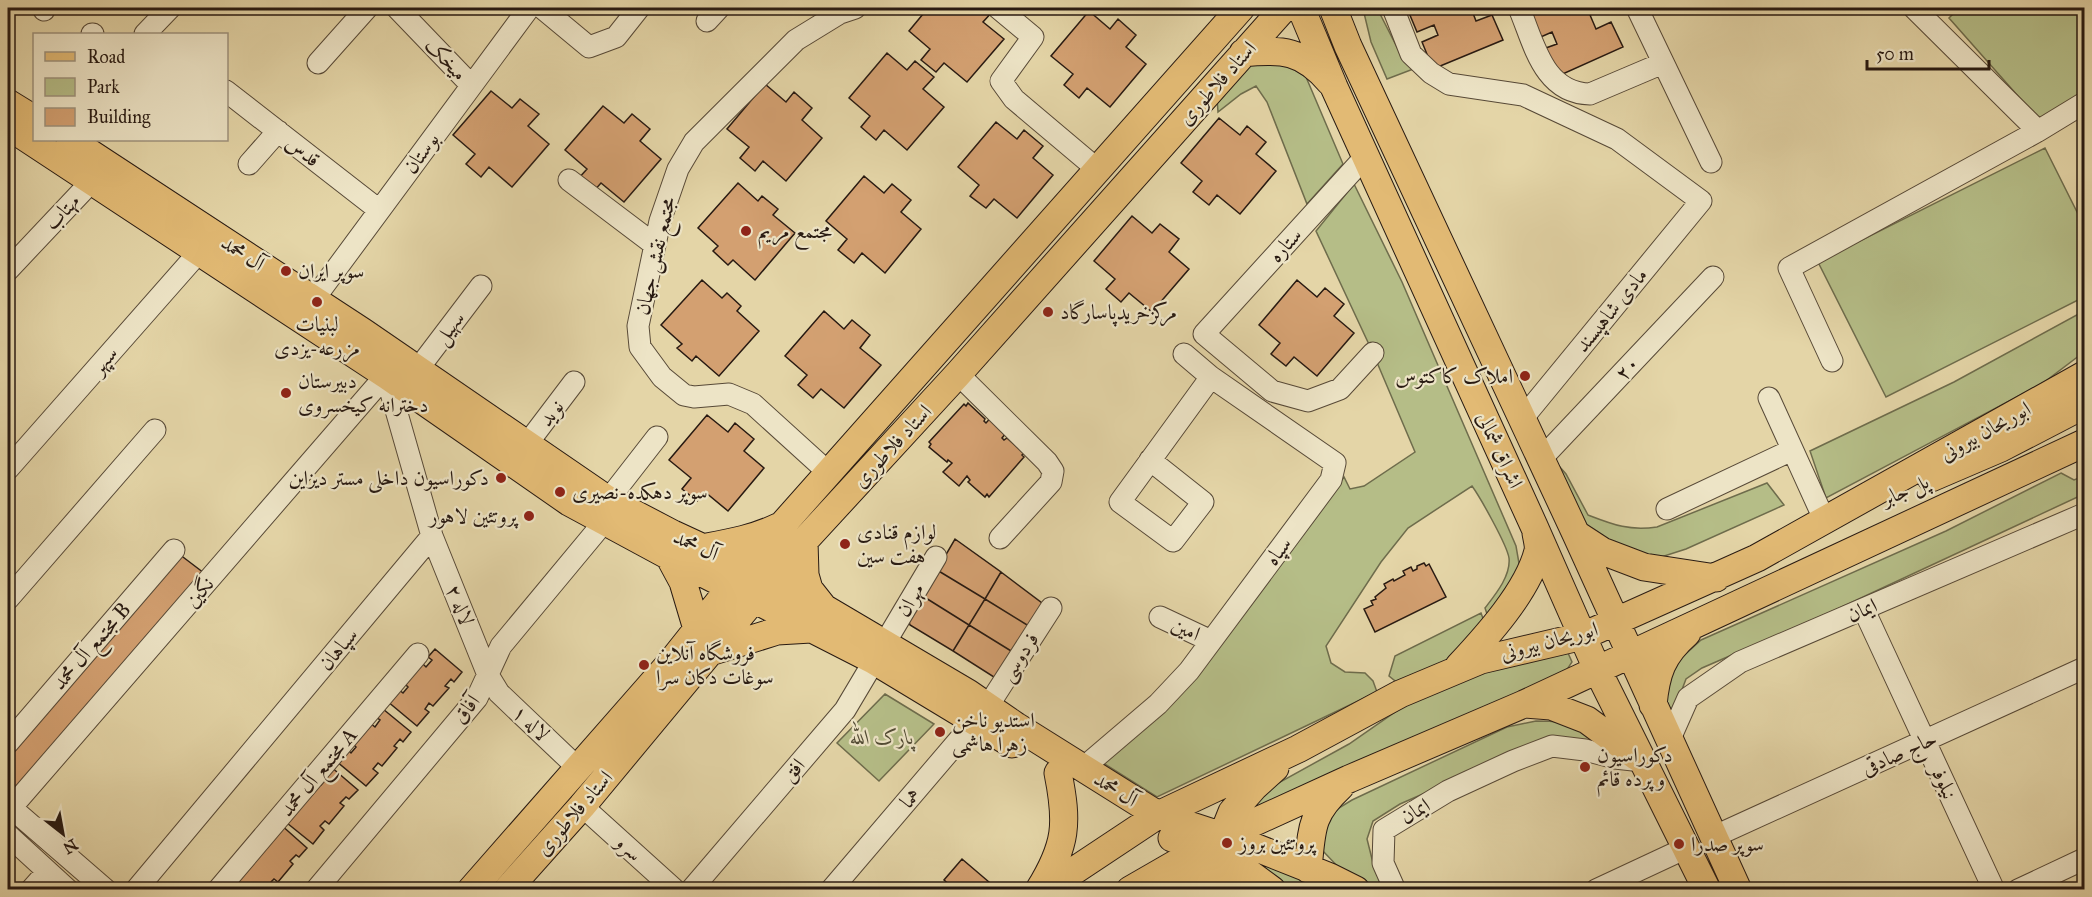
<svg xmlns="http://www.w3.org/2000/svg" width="2092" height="897" font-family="'IM FELL Great Primer',Amiri,serif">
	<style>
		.green { fill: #b5bd87; stroke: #6e6c4c; stroke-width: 1.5 }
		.building { fill: #d3a071; stroke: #281a12; stroke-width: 1.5 }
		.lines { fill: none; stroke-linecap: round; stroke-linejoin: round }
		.minor-casing { stroke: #574937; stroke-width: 23 }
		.major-casing { stroke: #281a12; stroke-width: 29 }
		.minor { stroke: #ede4c6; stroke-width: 21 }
		.major { stroke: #e2ba74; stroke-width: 27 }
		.poi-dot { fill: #8f2418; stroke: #ede4c6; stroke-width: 2 }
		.labels { text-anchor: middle; stroke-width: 4.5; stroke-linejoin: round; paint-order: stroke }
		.street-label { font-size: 21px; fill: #281a12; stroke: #ede4c6 }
		.poi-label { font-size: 21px; fill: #281a12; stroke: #ede4c6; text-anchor: start }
		.park-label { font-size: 21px; font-style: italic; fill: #524b35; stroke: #ede4c6 }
	</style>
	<rect width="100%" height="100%" fill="#e4d5a7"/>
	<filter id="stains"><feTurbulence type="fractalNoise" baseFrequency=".00333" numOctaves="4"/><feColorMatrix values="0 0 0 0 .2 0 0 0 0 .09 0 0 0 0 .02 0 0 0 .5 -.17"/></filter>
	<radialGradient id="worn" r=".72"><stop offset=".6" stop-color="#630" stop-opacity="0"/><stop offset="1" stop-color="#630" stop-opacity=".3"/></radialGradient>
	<!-- green -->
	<path class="green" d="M1377,8L1401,55L1416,68L1387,79L1371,42L1364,13Z
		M1959,8H2084V94L2040,121L1949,18Z
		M1250,64L1287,65L1306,77L1343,164L1307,204L1267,102L1256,86L1241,94L1218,112L1217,98Z
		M2045,148L2084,226V297L1886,397L1818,262Z
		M1354,184L1402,282L1516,546L1520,569L1488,617L1485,608C1495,595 1511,576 1509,558C1507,545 1480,497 1472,486L1408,528L1381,562L1326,646L1331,663L1345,672L1365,673L1373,681L1377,692L1157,797L1103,763L1209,657L1344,477L1350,489L1364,486L1415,452L1373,353L1316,231Z
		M2084,311V352L2043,383L1826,498L1810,451L1954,382Z
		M1552,458L1566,474L1588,515C1614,525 1629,531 1657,527L1767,483L1784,505L1686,549L1655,559L1590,535Z
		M2061,473L2074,480L2084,476V494L1833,611L1702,668L1686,679L1669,724L1665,682L1678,661L1701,640L1946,531Z
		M1481,613L1485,624L1453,658L1399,684L1389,676L1395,656Z
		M1568,653L1572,662L1566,671L1236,824L1262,792L1349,744L1401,708L1462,675Z
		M885,694L934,724L879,781L837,743Z
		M1536,721C1575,721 1583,726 1612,752L1542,742L1400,804L1373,821L1367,839L1373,863L1386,889H1380L1342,871L1322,850L1329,814L1352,800L1507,727Z
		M1243,855L1335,889H1283Z"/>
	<!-- building -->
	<path class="building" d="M928,8H991L994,10L983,22L1004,39L967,82L944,63L936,72L921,60L930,49L909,31Z
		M1407,8H1471L1476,21L1492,15L1503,40L1433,69L1422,42L1438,35L1434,25L1417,32Z
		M1538,8H1606L1590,15L1596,29L1611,22L1623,47L1556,77L1543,49L1557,44L1552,32L1534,40L1524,14Z
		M1089,11L1110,29L1118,19L1136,35L1126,47L1146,64L1110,107L1087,88L1079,98L1064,85L1073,74L1051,56Z
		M887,53L907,70L915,61L934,77L923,89L944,107L907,150L884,130L876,140L861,127L870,116L849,98Z
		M765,84L786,102L794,92L812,108L802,120L822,138L786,181L763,161L755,171L740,158L749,147L727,129Z
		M491,91L512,108L520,99L539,114L528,126L549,144L512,187L489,167L481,177L466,164L475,154L453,135Z
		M603,106L624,123L632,114L650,129L640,141L661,159L624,202L601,183L593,192L578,179L587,169L565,150Z
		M1219,118L1240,135L1247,126L1266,142L1256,154L1276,171L1240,214L1217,195L1209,205L1193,192L1202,181L1181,163Z
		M996,122L1017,139L1024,130L1043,146L1033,158L1053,175L1017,218L994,199L986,208L970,196L979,185L958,167Z
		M864,176L884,193L892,184L911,200L901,212L921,229L885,273L862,253L854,263L838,250L847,239L826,221Z
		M738,183L758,201L762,196L778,209L773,215L795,233L755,280L733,260L728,265L713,251L718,246L698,228Z
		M1132,216L1152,233L1160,224L1179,239L1169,252L1189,269L1152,312L1129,293L1121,302L1106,289L1115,279L1094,261Z
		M702,280L722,298L727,293L741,306L737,311L759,331L719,376L696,356L692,361L677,348L682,344L661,325Z
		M1297,280L1317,297L1325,288L1344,304L1334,316L1354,333L1317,376L1294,357L1286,366L1271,354L1280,343L1259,325Z
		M824,311L844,329L852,320L870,335L860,348L881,365L844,408L821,389L813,398L798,385L807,375L785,356Z
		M968,403L985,419L984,421L986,423L994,414L1010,428L1002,438L1004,440L1007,438L1024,453L1022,455L1024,457L989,497L987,494L985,497L968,482L970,480L967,476L959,486L943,472L952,463L948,460L947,462L929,447L931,444L929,442L964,404L966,406Z
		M707,415L728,432L735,423L754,439L744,451L764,468L728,511L705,492L697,501L682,489L691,478L669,460Z
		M955,539L1001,572L985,599L937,570Z
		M179,554L204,573L11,798L8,796V756Z
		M1424,563L1426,566L1429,564L1446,597L1375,632L1364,609L1373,605L1371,601L1376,599L1375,597L1386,588L1384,584L1393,579L1394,581L1405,575L1403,571L1411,567L1413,571L1417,569V566Z
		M937,570L985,599L969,625L921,595Z
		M1001,572L1046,606L1032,628L985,599Z
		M921,595L969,625L953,651L910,625L908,619Z
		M985,599L1032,628L1016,654L969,625Z
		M969,625L1016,654L997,679L953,651Z
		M435,649L462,672L454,682L451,679L445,686L449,688L433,706L429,703L425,709L429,712L417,726L387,701L398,689L403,693L408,687L404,683L422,663L426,667L432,660L428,657Z
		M383,709L411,732L403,742L400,739L394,746L397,748L382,766L378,763L373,769L378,773L366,786L336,761L347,749L351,753L356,747L353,744L370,723L375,727L380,720L376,717Z
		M330,766L358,790L349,799L346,797L340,803L344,806L329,824L325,821L320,826L324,830L313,844L282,819L317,780L321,785L327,778L323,775Z
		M280,824L307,848L299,857L296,855L290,861L293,864L278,882L274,879L269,884L274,888L273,890H247L232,877Z
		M962,859L989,882L983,890H956L944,880Z"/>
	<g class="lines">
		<!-- minor casing -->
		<g class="minor-casing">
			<path id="minor" d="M43,8L44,10
				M397,8L471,85
				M542,8L589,47L616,37L639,8
				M998,8L1033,37L1001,81L1014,99L1097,169
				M1393,8L1411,54L1431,73L1449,84L1523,95L1617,139L1701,201L1522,419
				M1519,8C1534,43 1543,93 1590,94L1663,63
				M1637,8L1711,162
				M1914,8L2038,131
				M707,21L719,8
				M92,34H93
				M145,34L170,8
				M318,63L367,8
				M226,91L379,210
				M1365,157L1204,334L1272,391L1308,401L1340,389L1373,353
				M249,164L278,131
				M569,180L655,245
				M8,270L92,181
				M314,299L529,8
				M1832,361L1789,268L2038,131L2084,103
				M418,369L481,286
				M958,374L1047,462L1053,471L1051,482L1000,538
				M1769,398L1824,519
				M527,444L574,382
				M1541,459L1713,277
				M1150,460L1203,502L1173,541L1120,502L1211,377
				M8,469L200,251
				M829,473L753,404L729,394L694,397L684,395L662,377L640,347L638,326L660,221L678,169L694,142L796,40L840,13L855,8
				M608,500L657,437
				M1667,509L1792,450
				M432,536L488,675L499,693L578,768
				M8,599L155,430
				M1864,610L1994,890
				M1160,617L1211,641
				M1669,741L1688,698L1740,662L2084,514
				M8,743L174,550
				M1083,768L1158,704L1189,671L1331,480L1335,463L1211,377L1184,354
				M8,805L106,890
				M582,806L675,890
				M11,808L386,375
				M8,835L68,890
				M1713,837L2084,668
				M31,890L47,872
				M136,890L432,536L386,375
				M218,890L418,654
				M316,890L477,698L501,646L604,522
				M691,890L845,710L936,557
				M831,890L988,706L1051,608
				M1395,890L1383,863L1384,830L1448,791L1513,761L1552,746L1585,750L1615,758L1642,761
				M1596,890L1686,848
				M2018,890L2084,859"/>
		</g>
		<!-- major casing -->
		<g class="major-casing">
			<path id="major" d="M1301,8L1334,87L1534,526L1597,669L1707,890
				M1333,8L1348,46L1576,534L1738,890
				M1243,53C1282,49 1303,50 1330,82
				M8,103L34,119
				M8,126L386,375L569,502L669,556L873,660L1012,744
				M70,140L363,332L608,500L673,534L792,589L968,693L1016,726L1158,815L1247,844L1330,877L1356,890
				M1931,478L2001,448L2084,405
				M1576,534L1602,551L1644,567L1716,578
				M804,541L805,575L809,589L824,608
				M701,548C728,543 753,539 778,527
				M669,556L683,582L697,629
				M710,652L777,631L811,629
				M1459,666C1486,637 1528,591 1538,551C1539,546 1537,539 1536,533
				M1524,704L1551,706L1587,720L1637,757
				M1653,705C1656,673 1662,655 1687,633
				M1222,837L1232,812L1254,787L1275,768
				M1172,838L1245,870L1272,890
				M1308,869C1312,829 1310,815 1340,787
				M1154,885L1245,870
				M471,890L672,661L761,549L1241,8
				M507,890L582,806L783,564L958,374L1284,8
				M1039,890C1067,845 1068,823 1058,773
				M1045,890L1158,815L1298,749L1400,694L1481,660L1583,636L1757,558L2084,375
				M1130,890L1222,837L1349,779L1524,704L2084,443"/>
		</g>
		<!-- minor -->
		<use href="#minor" class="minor"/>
		<!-- major -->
		<use href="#major" class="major"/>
	</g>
	<!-- markers -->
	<g class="poi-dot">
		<circle cx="746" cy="231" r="6"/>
		<circle cx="286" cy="271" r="6"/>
		<circle cx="317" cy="302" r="6"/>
		<circle cx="1048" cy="312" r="6"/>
		<circle cx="1525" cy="376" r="6"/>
		<circle cx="286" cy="393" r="6"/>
		<circle cx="501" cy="478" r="6"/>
		<circle cx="560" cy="492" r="6"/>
		<circle cx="529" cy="516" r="6"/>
		<circle cx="845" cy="544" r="6"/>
		<circle cx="644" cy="665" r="6"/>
		<circle cx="940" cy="732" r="6"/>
		<circle cx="1585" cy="767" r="6"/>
		<circle cx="1227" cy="843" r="6"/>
		<circle cx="1679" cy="844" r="6"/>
	</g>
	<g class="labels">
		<!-- street labels -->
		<g class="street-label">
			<text transform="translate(446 59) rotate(46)" y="7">میخک</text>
			<text transform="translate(1217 83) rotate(-48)" y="7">استاد فلاطوری</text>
			<text transform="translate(303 151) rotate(38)" y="7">قدس</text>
			<text transform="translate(421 153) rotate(-54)" y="7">بوستان</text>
			<text transform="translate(62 212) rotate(-47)" y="7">مهتاب</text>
			<text transform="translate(1285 245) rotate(-48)" y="7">ستاره</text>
			<text transform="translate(243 253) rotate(33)" y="7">آل محمد</text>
			<text transform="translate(655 256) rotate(-77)" y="7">مجتمع نقش جهان</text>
			<text transform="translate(1611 310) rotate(-51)" y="7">مادی شاهپسند</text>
			<text transform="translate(449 328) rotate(-53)" y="7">سهیل</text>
			<text transform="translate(104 360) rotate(-49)" y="7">سپهر</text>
			<text transform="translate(1627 368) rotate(-47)" y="7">۲۰</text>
			<text transform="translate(551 413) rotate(-53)" y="7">نوید</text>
			<text transform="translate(1985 431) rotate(-29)" y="7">ابوریحان بیرونی</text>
			<text transform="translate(892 446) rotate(-47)" y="7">استاد فلاطوری</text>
			<text transform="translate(1500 450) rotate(65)" y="7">اشراق شمالی</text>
			<text transform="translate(1905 490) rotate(-24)" y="7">پل جابر</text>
			<text transform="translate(696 545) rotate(25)" y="7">آل محمد</text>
			<text transform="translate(1278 551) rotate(-53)" y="7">سپاه</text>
			<text transform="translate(199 592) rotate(-49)" y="7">نگین</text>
			<text transform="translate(910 600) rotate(-59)" y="7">مهران</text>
			<text transform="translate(460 605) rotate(68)" y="7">لاله ۲</text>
			<text transform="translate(1862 610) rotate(-23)" y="7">ایمان</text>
			<text transform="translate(1186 629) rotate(25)" y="7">امین</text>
			<text transform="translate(1549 641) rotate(-15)" y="7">ابوریحان بیرونی</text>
			<text transform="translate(91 646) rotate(-49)" y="7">مجتمع آل محمد B</text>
			<text transform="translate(338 649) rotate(-50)" y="7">سپاهان</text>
			<text transform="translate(1019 657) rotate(-57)" y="7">فردوسی</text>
			<text transform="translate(466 709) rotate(-52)" y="7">آفاق</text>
			<text transform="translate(531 723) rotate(43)" y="7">لاله ۱</text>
			<text transform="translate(1899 753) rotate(-24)" y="7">حاج صادقی</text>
			<text transform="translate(793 770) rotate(-49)" y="7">افق</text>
			<text transform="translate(318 772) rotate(-50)" y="7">مجتمع آل محمد A</text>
			<text transform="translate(1944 782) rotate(65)" y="7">نیلوفر</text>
			<text transform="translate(1116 789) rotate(32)" y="7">آل محمد</text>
			<text transform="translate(910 798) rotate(-49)" y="7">هما</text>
			<text transform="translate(1415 811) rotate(-31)" y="7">ایمان</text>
			<text transform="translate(574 813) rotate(-49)" y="7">استاد فلاطوری</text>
			<text transform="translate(629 848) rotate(42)" y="7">سرو</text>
		</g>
		<!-- poi labels -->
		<g class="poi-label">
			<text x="758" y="238">مجتمع مریم</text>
			<text x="298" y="278">سوپر ایران</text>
			<text x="1060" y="319">مرکزخریدپاسارگاد</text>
			<text x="317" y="331" text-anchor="middle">لبنیات<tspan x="317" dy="24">مزرعه-یزدی</tspan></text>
			<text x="1513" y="383" text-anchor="end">املاک کاکتوس</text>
			<text x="298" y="388">دبیرستان<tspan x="298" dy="24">دخترانه کیخسروی</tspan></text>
			<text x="489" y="485" text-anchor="end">دکوراسیون داخلی مستر دیزاین</text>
			<text x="572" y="499">سوپر دهکده-نصیری</text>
			<text x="517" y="523" text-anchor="end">پروتئین لاهور</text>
			<text x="857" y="539">لوازم قنادی<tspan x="857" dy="24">هفت سین</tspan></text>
			<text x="656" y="660">فروشگاه آنلاین<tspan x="656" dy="24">سوغات دکان سرا</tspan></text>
			<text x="952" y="727">استدیو ناخن<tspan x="952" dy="24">زهرا هاشمی</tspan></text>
			<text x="1597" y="762">دکوراسیون<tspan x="1597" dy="24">و پرده قائم</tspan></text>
			<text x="1239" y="850">پروتئین بروز</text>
			<text x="1691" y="851">سوپر صدرا</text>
		</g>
		<!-- park labels -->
		<g class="park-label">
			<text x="882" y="744">پارک الله</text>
		</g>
	</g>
	<!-- margin -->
	<rect width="2092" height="897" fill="none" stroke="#e4d5a7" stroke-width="30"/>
	<rect x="9" y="9" width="2074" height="879" fill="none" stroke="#281a12" stroke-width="3"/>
	<rect x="15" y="15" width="2062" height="867" fill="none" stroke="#281a12" stroke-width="1.5"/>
	<!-- legend -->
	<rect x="33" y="33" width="195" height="108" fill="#ede4c6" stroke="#9e937e" stroke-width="1.5"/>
	<rect x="45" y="52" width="30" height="9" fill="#e2ba74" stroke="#9e937e" stroke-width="1.5"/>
	<text x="87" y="63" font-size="18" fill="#281a12">Road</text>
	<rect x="45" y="78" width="30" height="18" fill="#b5bd87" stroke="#9e937e" stroke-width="1.5"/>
	<text x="87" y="93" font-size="18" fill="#281a12">Park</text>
	<rect x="45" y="108" width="30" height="18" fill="#d3a071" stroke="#9e937e" stroke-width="1.5"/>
	<text x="87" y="123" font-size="18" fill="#281a12">Building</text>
	<!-- north arrow -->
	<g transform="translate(63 834) rotate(149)" stroke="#ede4c6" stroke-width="4.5" paint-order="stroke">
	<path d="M0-4.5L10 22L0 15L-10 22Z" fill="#281a12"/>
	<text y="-9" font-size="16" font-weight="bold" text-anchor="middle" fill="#281a12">N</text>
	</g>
	<!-- scale -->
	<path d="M1867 60v9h122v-9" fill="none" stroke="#281a12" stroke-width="3"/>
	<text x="1876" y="60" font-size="18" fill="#281a12" stroke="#ede4c6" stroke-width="4.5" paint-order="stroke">50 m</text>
	<rect width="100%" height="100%" filter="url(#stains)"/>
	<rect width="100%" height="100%" fill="url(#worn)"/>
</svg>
